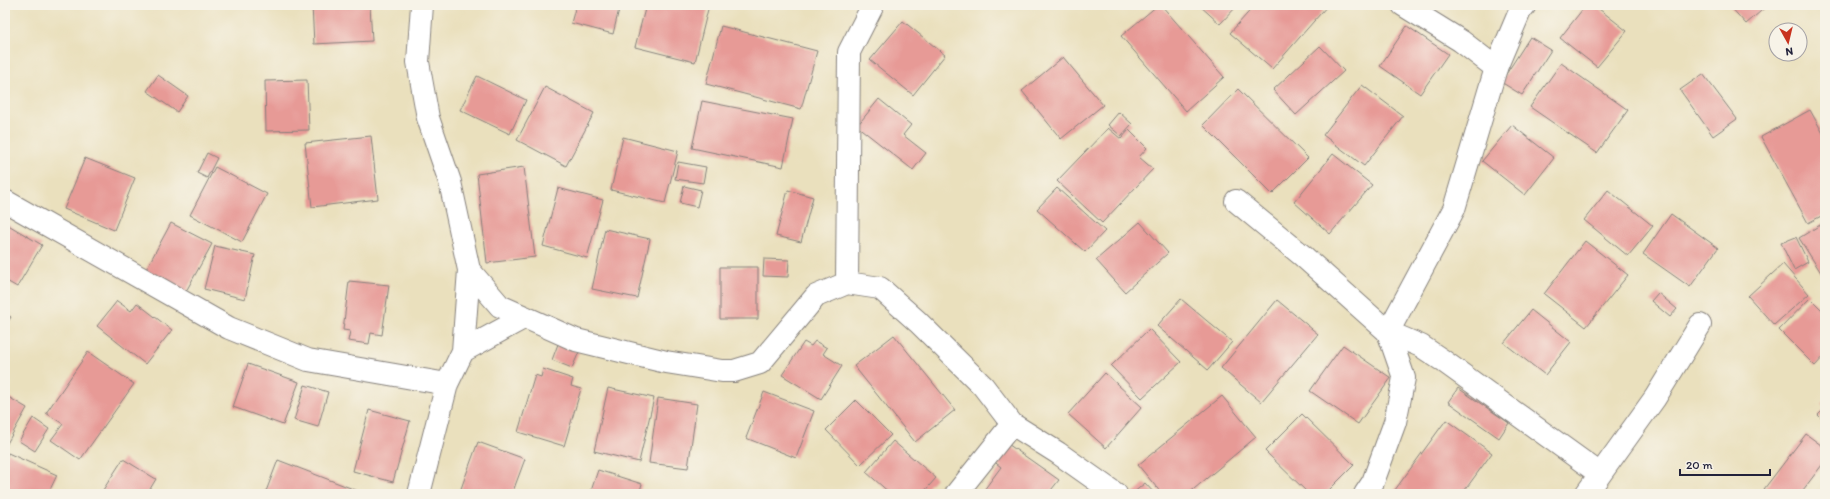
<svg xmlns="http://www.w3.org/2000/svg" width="1830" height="499" font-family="Itim,sans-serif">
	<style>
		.building { fill: #e79a96 }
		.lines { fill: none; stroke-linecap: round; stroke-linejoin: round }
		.minor-casing { stroke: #86817c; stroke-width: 24 }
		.tertiary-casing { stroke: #86817c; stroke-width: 24 }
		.minor { stroke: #fff; stroke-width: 22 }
		.tertiary { stroke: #fff; stroke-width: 22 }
	</style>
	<rect width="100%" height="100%" fill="#f7f3e8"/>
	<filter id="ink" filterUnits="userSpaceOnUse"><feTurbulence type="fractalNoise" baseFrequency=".025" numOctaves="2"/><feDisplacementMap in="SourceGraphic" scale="8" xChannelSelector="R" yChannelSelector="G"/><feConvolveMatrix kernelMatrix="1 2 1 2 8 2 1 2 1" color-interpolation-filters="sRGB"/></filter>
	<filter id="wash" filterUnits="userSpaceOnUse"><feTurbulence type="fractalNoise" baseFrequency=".012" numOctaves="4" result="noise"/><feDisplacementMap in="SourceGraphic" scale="16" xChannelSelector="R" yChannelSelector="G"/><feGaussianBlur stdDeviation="0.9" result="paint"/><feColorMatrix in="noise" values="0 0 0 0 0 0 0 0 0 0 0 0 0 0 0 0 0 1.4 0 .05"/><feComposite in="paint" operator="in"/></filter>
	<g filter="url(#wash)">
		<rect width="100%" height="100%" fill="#eae0bd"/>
		<g id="blocks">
			<!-- building -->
			<path class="building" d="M312,5H370L372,41L314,44Z
				M576,5H620L613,34L571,23Z
				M646,5H709L695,62L635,47Z
				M1158,5H1161L1224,77L1186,111L1121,36Z
				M1199,5H1238L1220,24Z
				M1255,5H1328L1272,69L1230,33Z
				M1586,5H1594L1627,31L1597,67L1560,38Z
				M1729,5H1768L1746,24Z
				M1816,5H1825V12Z
				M903,21L945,55L913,95L870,60Z
				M721,26L817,51L801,109L706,84Z
				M1407,26L1448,54L1420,94L1380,66Z
				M1530,37L1551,50L1522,95L1501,82Z
				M1320,46L1344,71L1296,115L1273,90Z
				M1063,57L1103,105L1061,139L1022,91Z
				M1561,63L1628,110L1597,153L1530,107Z
				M1703,74L1737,119L1713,136L1680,90Z
				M158,75L188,96L177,112L147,91Z
				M477,76L526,100L510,134L460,110Z
				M307,80L309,130L266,131L265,81Z
				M1362,85L1403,116L1364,166L1323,135Z
				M545,87L594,113L566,166L517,140Z
				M1238,89L1308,158L1272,194L1203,125Z
				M879,99L911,125L903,135L926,153L913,170L857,126Z
				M702,101L793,119L783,167L692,148Z
				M1810,110L1825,137V214L1808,223L1761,137Z
				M1119,112L1132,124L1121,136L1108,125Z
				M1512,125L1554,158L1525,195L1482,161Z
				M1108,128L1121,139L1129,130L1147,148L1139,157L1153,169L1102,223L1057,181Z
				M371,136L378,199L312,207L305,143Z
				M623,137L678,151L665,203L611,190Z
				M207,153L217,158L207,178L197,173Z
				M1333,154L1372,185L1330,234L1294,202Z
				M85,158L135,178L114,230L64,209Z
				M678,162L706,167L703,183L675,179Z
				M215,167L267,194L242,242L190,215Z
				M524,167L535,257L487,263L477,174Z
				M684,186L701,190L697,207L680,203Z
				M558,188L603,200L587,258L543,246Z
				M1057,188L1105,231L1085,252L1037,209Z
				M788,190L813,197L801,242L776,236Z
				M1608,190L1653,226L1628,256L1584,220Z
				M1671,214L1718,248L1690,287L1643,254Z
				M1140,222L1168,253L1125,292L1096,260Z
				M1825,222V279L1799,238Z
				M5,223L42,245L17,287L5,280Z
				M171,223L212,244L184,295L144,273Z
				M605,229L650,239L637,298L592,289Z
				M1796,237L1808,262L1794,270L1781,243Z
				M1585,241L1628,275L1586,327L1544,294Z
				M215,246L255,255L245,299L204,289Z
				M764,259L789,260L788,277L763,276Z
				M1783,264L1809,294L1774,325L1748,296Z
				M720,267H758V319H720Z
				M349,281L389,285L382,335L371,333L369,344L348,341L350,331L343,330Z
				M1658,293L1677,309L1670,317L1651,301Z
				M1810,298L1825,313V355L1815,366L1779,330Z
				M1181,299L1232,342L1208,370L1157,326Z
				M1277,300L1318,334L1261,402L1221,368Z
				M117,301L131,311L137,303L172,330L145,364L97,326Z
				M1531,310L1571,342L1545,375L1504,343Z
				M5,313L11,317L5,326Z
				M1149,329L1181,362L1142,398L1111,366Z
				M894,335L955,410L915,442L854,366Z
				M815,341L827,348L823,354L842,366L821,399L782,375L804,342L811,346Z
				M558,344L579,352L572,368L552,360Z
				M1343,345L1391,378L1358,424L1310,391Z
				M88,352L134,384L80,460L51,440L63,424L46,413Z
				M248,364L299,382L283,425L233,407Z
				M543,369L573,379L571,386L581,389L564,446L518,432L535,375L541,377Z
				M1105,373L1142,407L1106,448L1068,414Z
				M305,385L328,392L318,427L294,420Z
				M608,388L654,398L639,462L594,451Z
				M1458,388L1509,423L1499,438L1448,402Z
				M764,392L814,411L796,458L746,438Z
				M5,395L27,408L5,447Z
				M1222,396L1256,437L1188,494H1162L1138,465Z
				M658,398L697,404L688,468L649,463Z
				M856,400L891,435L860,465L826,430Z
				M1825,402V422L1818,415L1825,408L1822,405Z
				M369,410L410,421L393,482L353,471Z
				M1302,414L1354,465L1325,494H1309L1265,451Z
				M33,418L49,429L35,451L19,441Z
				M1446,420L1492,453L1462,494H1392Z
				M1806,434L1825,448V461L1800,494H1771L1764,489Z
				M893,441L936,478L922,494H891L866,472Z
				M478,442L525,459L512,494H459Z
				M1005,442L1059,480L1048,494H981L1001,467L992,460Z
				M8,453L57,475L48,494H5V460Z
				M123,459L156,479L147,494H110L103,490Z
				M278,460L366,494H265Z
				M598,470L642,484L639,494H590Z
				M1145,483L1155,494H1132Z"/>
		</g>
	</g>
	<g filter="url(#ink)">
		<use href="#blocks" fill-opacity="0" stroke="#86817c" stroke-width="1"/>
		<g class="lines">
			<!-- minor casing -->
			<g class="minor-casing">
				<path id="minor" d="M422,5L418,62L428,118L450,182L469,270L500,306L576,340L666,362L722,371H734L760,363L816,296L847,283L880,288L918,322L983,386L1012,424L1058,453L1116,494
					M1403,5L1461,41L1496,68
					M5,201L229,328L308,360L447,384
					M1236,201L1303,256L1388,332L1421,346L1442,360L1600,474
					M847,283L849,52L873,5
					M463,351L525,317
					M419,494L447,384L463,351L469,270
					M956,494L1012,424
					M1586,494L1655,398L1700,325"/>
			</g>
			<!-- tertiary casing -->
			<g class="tertiary-casing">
				<path id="tertiary" d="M1365,494L1373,482L1395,422L1404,378L1388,332L1454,209L1496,68L1520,11L1525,5"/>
			</g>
			<!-- minor -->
			<use href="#minor" class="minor"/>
			<!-- tertiary -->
			<use href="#tertiary" class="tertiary"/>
		</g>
	</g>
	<!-- margin -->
	<rect width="1830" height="499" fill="none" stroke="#f7f3e8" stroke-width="20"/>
	<!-- north arrow -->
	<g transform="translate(1788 42) rotate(172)"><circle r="19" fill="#f7f3e8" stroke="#a29fa3"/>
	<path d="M0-3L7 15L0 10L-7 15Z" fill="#c8321e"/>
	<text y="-6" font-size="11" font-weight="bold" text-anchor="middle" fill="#22223b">N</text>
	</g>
	<!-- scale -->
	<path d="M1680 469v6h90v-6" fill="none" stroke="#22223b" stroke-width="2"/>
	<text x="1686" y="469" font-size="12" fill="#22223b" stroke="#f7f3e8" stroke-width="3" paint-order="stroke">20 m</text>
</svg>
